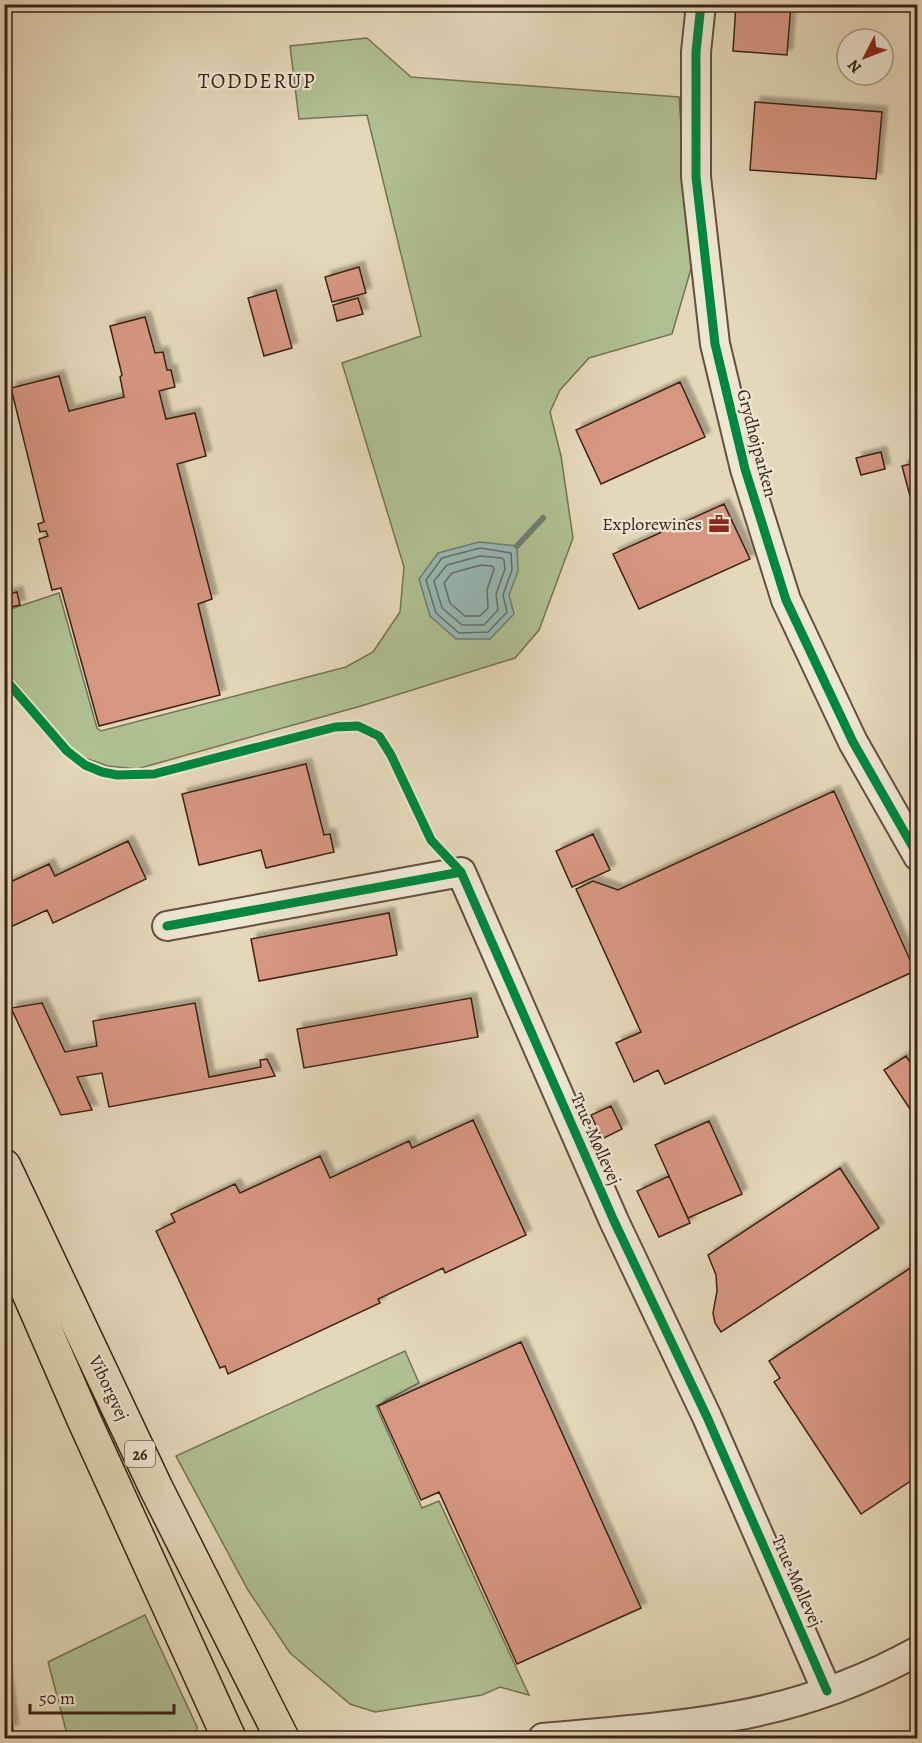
<svg xmlns="http://www.w3.org/2000/svg" width="922" height="1743" font-family="Alegreya,serif">
	<style>
		.green { fill: #b0c092; stroke: #767154; stroke-width: 1.5 }
		.water { fill: #95b9b3; stroke: #717d74; stroke-width: 1.5 }
		.lines { fill: none; stroke-linecap: round; stroke-linejoin: round }
		.shore { stroke: #686e64; stroke-width: 1.5 }
		.stream { stroke: #717d74; stroke-width: 6 }
		.building { fill: #d79681; stroke: #3b2216; stroke-width: 1.5; filter: url(#shadow) }
		.minor-casing { stroke: #65503f; stroke-width: 32 }
		.major-casing { stroke: #3b2216; stroke-width: 36 }
		.minor { stroke: #ede6d2; stroke-width: 28 }
		.major { stroke: #e4d8b9; stroke-width: 33 }
		.cycleway-casing { stroke: #ede6d2; stroke-width: 13 }
		.cycleway { stroke: #00873e; stroke-width: 9 }
		.labels { text-anchor: middle; stroke-width: 4.5; stroke-linejoin: round; paint-order: stroke }
		.shield { fill: #ede6d2; stroke: #705d4e; stroke-width: 1.5 }
		.shield-label { font-size: 16px; font-weight: bold; fill: #3b2216 }
		.street-label { font-size: 18px; fill: #3b2216; stroke: #ede6d2 }
		.poi-label { font-size: 18px; fill: #3b2216; stroke: #ede6d2; text-anchor: end }
		.quarter-label { font-size: 21px; letter-spacing: 1.5px; fill: #3b2216; stroke: #ede6d2 }
	</style>
	<defs>
		<filter id="shadow"><feDropShadow dx="5.5" dy="-5.5" stdDeviation="1.5" flood-color="#0004"/></filter>
	</defs>
	<rect width="100%" height="100%" fill="#e4d8b9"/>
	<filter id="stains"><feTurbulence type="fractalNoise" baseFrequency=".00333" numOctaves="4"/><feColorMatrix values="0 0 0 0 .2 0 0 0 0 .09 0 0 0 0 .02 0 0 0 .5 -.17"/></filter>
	<radialGradient id="worn" r=".72"><stop offset=".6" stop-color="#630" stop-opacity="0"/><stop offset="1" stop-color="#630" stop-opacity=".3"/></radialGradient>
	<!-- green -->
	<path class="green" d="M367,38L411,77L679,97L691,269L672,334L589,358L560,390L550,412L561,456L573,538L539,630L515,658L361,706L137,769L108,766L82,757L65,743L5,669V611L59,593L97,728L101,731L346,667L373,652L400,612L404,567L342,363L421,336L367,115L299,119L290,46Z
		M405,1351L419,1383L376,1406L422,1508L439,1501L529,1695L500,1687L482,1695L375,1712L350,1704L290,1653L248,1590L176,1456Z
		M145,1615L197,1727L196,1738H68L48,1662Z"/>
	<!-- water -->
	<path class="water" d="M479,542L517,546L518,571L509,595L514,614L490,639H456L430,616L419,579L438,553Z"/>
	<g class="lines">
		<!-- shore -->
		<path class="shore" d="M480,548L511,553L512,570L503,595L507,612L488,632L459,633L436,613L426,580L442,558Z
			M480,556L502,558L504,560L505,569L496,594L498,610L484,625H462L442,608L434,581L447,565Z
			M481,565L492,566L494,569L487,590L488,608L480,616H465L450,603L444,583L452,573Z"/>
		<!-- stream -->
		<path class="stream" d="M517,546L543,518"/>
	</g>
	<!-- building -->
	<path class="building" d="M736,4H791L787,55L733,51Z
		M755,102L882,112L876,179L750,170Z
		M359,267L366,293L332,302L325,277Z
		M276,290L292,348L264,356L248,298Z
		M358,298L363,314L337,321L333,305Z
		M145,317L155,353L163,352L167,370H171L175,387L159,391L166,419L195,413L206,456L177,464L212,599L198,604L220,695L99,726L61,588L52,590L39,539L48,536L46,531L40,532L38,524L44,522L11,388L59,376L69,411L124,397L120,377L122,375L110,326Z
		M680,382L705,437L601,484L576,430Z
		M881,452L885,469L861,475L856,458Z
		M918,462V494L910,496L902,466Z
		M724,504L750,559L639,609L613,554Z
		M17,592L20,605L4,609V595Z
		M306,764L324,835L330,834L334,852L266,868L261,850L199,865L182,794Z
		M834,791L915,971L665,1084L658,1070L634,1082L616,1043L641,1032L576,889L593,881L618,890Z
		M593,834L610,870L572,887L556,851Z
		M128,841L146,879L53,923L47,910L4,930V885L49,864L55,876Z
		M389,913L397,955L259,981L251,939Z
		M471,998L478,1037L304,1068L297,1029Z
		M42,1003L65,1052L97,1046L93,1021L195,1003L209,1077L261,1067L260,1060L267,1059L275,1076L109,1107L102,1073L77,1077L92,1110L61,1115L11,1008Z
		M906,1056L914,1068L918,1066V1121L884,1070Z
		M611,1106L622,1129L602,1139L591,1115Z
		M473,1120L526,1235L445,1273L443,1268L378,1299L380,1303L228,1374L225,1366L220,1368L156,1231L175,1222L171,1214L235,1184L240,1193L320,1156L330,1178L409,1141L412,1148Z
		M709,1121L742,1194L688,1218L655,1145Z
		M840,1168L879,1228L721,1332L715,1323L713,1313L717,1291L716,1275L708,1255Z
		M669,1176L690,1223L659,1237L637,1191Z
		M918,1263V1476L861,1514L774,1382L780,1378L769,1361Z
		M521,1342L641,1608L517,1664L439,1492L421,1500L378,1406Z
		M4,1656L13,1730L4,1731Z"/>
	<g class="lines">
		<!-- minor casing -->
		<g class="minor-casing">
			<path id="minor" d="M701,4L696,52V177L715,344L745,469L786,600L853,742L918,856
				M167,926L461,872L614,1221L707,1417L827,1691
				M543,1738C605,1732 668,1728 729,1717C794,1706 860,1683 918,1651"/>
		</g>
		<!-- major casing -->
		<g class="major-casing">
			<path id="major" d="M4,1166L156,1488L282,1738
				M4,1236L85,1422L229,1738"/>
		</g>
		<!-- minor -->
		<use href="#minor" class="minor"/>
		<!-- major -->
		<use href="#major" class="major"/>
		<!-- cycleway casing -->
		<g class="cycleway-casing">
			<path id="cycleway" d="M701,4L696,52V177L715,344L745,469L786,600L853,742L918,856
				M4,678L67,751L85,765L102,772L117,775L154,774L335,727L358,726L379,736L391,755L431,840L461,872L614,1221L707,1417L827,1691
				M167,926L461,872"/>
		</g>
		<!-- cycleway -->
		<use href="#cycleway" class="cycleway"/>
	</g>
	<!-- icons -->
	<defs>
		<g id="office-bare" transform="scale(1.62)"><path d="M-6-3h4V-5.5h4V-3h4V5H-6ZM-1-4.5V-3h2v-1.5ZM-6 0V1H6V0Z" fill="#8f2418" stroke="#ede6d2" stroke-width="2.5" paint-order="stroke"/></g>
	</defs>
	<g fill-rule="evenodd">
		<use href="#office-bare" x="719" y="524"/>
	</g>
	<g class="labels">
		<!-- shield labels -->
		<rect class="shield" x="125" y="1441" width="30" height="26" rx="4.5"/>
		<g class="shield-label">
			<text x="140" y="1460">26</text>
		</g>
		<!-- street labels -->
		<g class="street-label">
			<text transform="translate(757 443) rotate(75)" y="6">Grydhøjparken</text>
			<text transform="translate(596 1139) rotate(66)" y="6">True Møllevej</text>
			<text transform="translate(109 1388) rotate(65)" y="6">Viborgvej</text>
			<text transform="translate(797 1581) rotate(66)" y="6">True Møllevej</text>
		</g>
		<!-- poi labels -->
		<g class="poi-label">
			<text x="702" y="530">Explorewines</text>
		</g>
		<!-- quarter labels -->
		<g class="quarter-label">
			<text x="257" y="88">TODDERUP</text>
		</g>
	</g>
	<!-- margin -->
	<rect width="922" height="1743" fill="none" stroke="#e4d8b9" stroke-width="24"/>
	<rect x="6" y="6" width="910" height="1731" fill="none" stroke="#3b2216" stroke-width="3"/>
	<rect x="12" y="12" width="898" height="1719" fill="none" stroke="#3b2216" stroke-width="1.5"/>
	<!-- north arrow -->
	<g transform="translate(865 57) rotate(228)"><circle r="28" fill="#ede6d2" stroke="#a69887" stroke-width="1.5"/>
	<path d="M0-4.5L10 22L0 15L-10 22Z" fill="#8f2418"/>
	<text y="-9" font-size="16" font-weight="bold" text-anchor="middle" fill="#3b2216">N</text>
	</g>
	<!-- scale -->
	<path d="M30 1704v9h144v-9" fill="none" stroke="#3b2216" stroke-width="3"/>
	<text x="39" y="1704" font-size="18" fill="#3b2216" stroke="#ede6d2" stroke-width="4.5" paint-order="stroke">50 m</text>
	<rect width="100%" height="100%" filter="url(#stains)"/>
	<rect width="100%" height="100%" fill="url(#worn)"/>
</svg>
